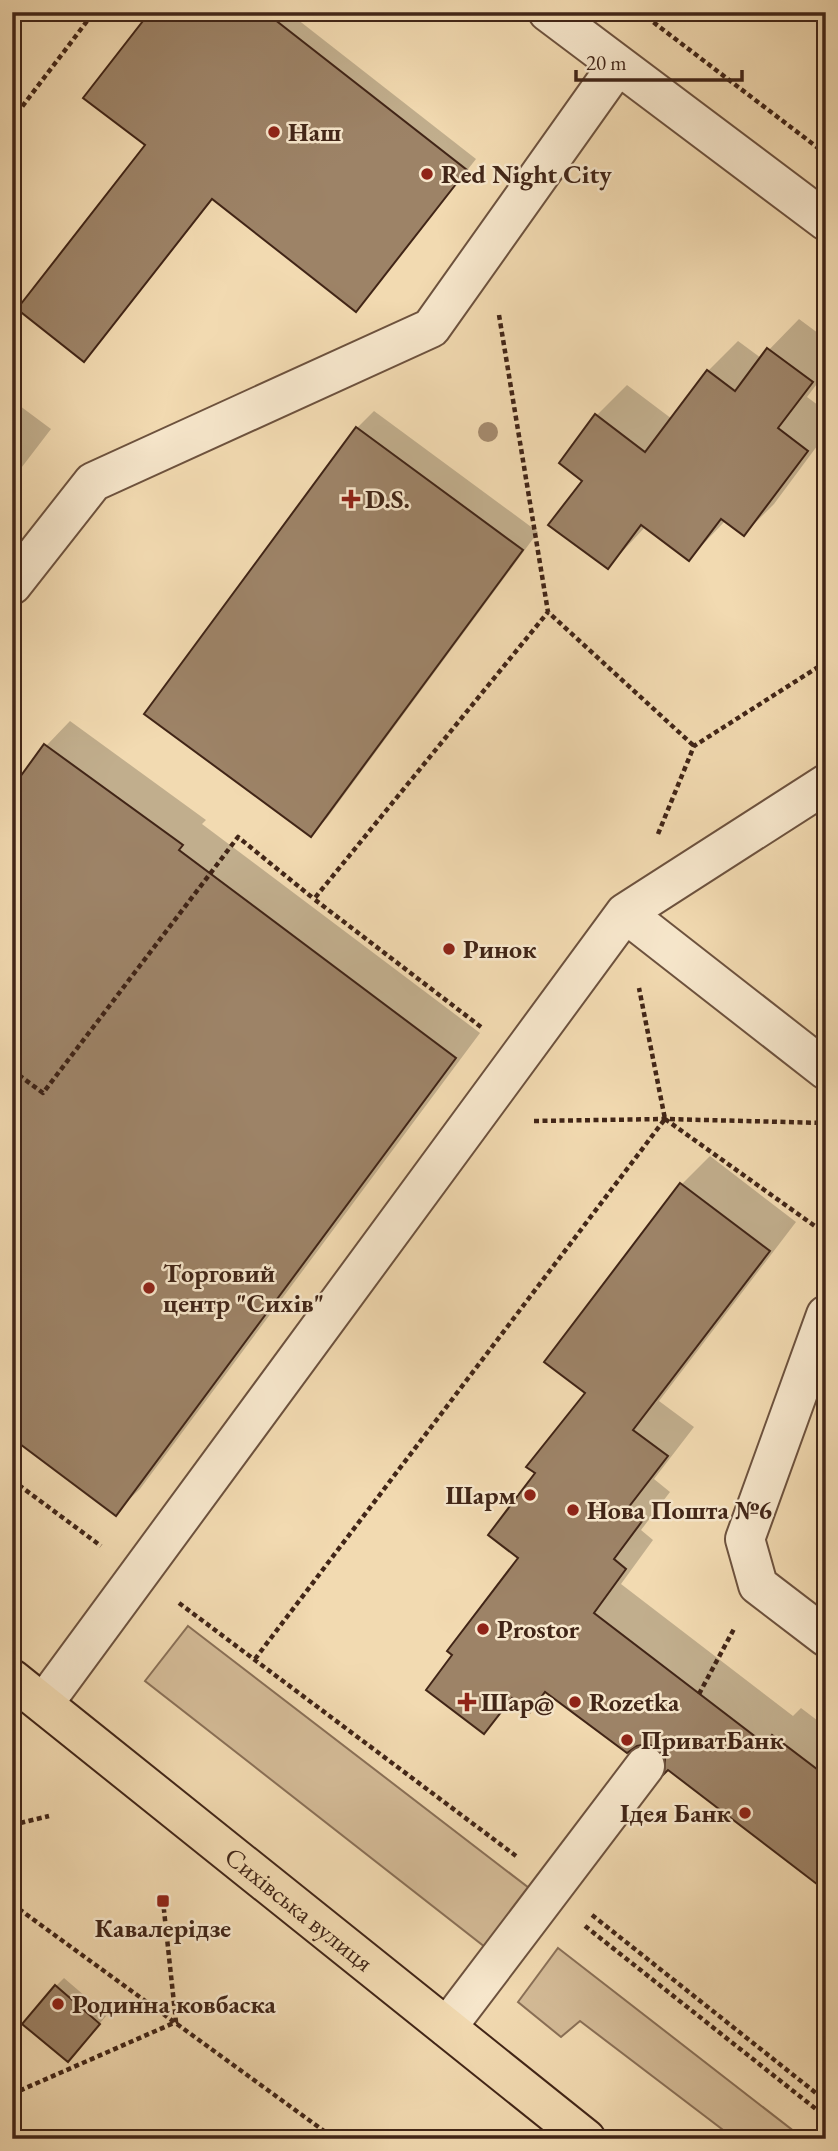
<svg xmlns="http://www.w3.org/2000/svg" width="838" height="2151" font-family="'EB Garamond',serif">
	<style>
		.green { fill: #d4bb97; stroke: #8a7057; stroke-width: 2 }
		.shadow { fill: #0003 }
		.building { fill: #9d8367; stroke: #412517; stroke-width: 2 }
		.lines { fill: none; stroke-linecap: round; stroke-linejoin: round }
		.minor-casing { stroke: #6d523e; stroke-width: 42 }
		.major-casing { stroke: #412517; stroke-width: 42 }
		.path { stroke: #412517; stroke-width: 4.5; stroke-dasharray: 5 3.5; stroke-linecap: butt }
		.minor { stroke: #f7e7cc; stroke-width: 38 }
		.major { stroke: #f2dab1; stroke-width: 38 }
		.tree { fill: #a58b6e }
		.poi-dot { fill: #8f2418; stroke: #f7e7cc; stroke-width: 2.5 }
		.labels { text-anchor: middle; stroke-width: 5; stroke-linejoin: round; paint-order: stroke }
		.poi-label { font-size: 26px; font-weight: bold; fill: #412517; stroke: #f7e7cc; text-anchor: start }
		.street-label { font-size: 26px; fill: #412517; stroke: #f7e7cc }
	</style>
	<rect width="100%" height="100%" fill="#f2dab1"/>
	<filter id="stains"><feTurbulence type="fractalNoise" baseFrequency=".00286" numOctaves="4"/><feColorMatrix values="0 0 0 0 .2 0 0 0 0 .09 0 0 0 0 .02 0 0 0 .5 -.17"/></filter>
	<radialGradient id="worn" r=".72"><stop offset=".6" stop-color="#630" stop-opacity="0"/><stop offset="1" stop-color="#630" stop-opacity=".3"/></radialGradient>
	<!-- green -->
	<path class="green" d="M188,1626L529,1888L485,1947L145,1681Z
		M558,1948L804,2139H735L580,2021L561,2037L518,2002Z"/>
	<!-- shadow -->
	<path class="shadow" d="M152,12H288L476,159L366,299L214,198L84,360L147,145Z
		M799,319L826,339V372L807,397L826,411V434L774,504L744,534L726,520L689,559L646,526L608,567L584,481L596,416L627,385L672,419L708,371L738,341L761,358Z
		M12,400L51,429L12,480Z
		M374,411L538,532L327,818L311,834L147,714L357,428Z
		M70,721L206,820L202,824L480,1033L140,1489L115,1513L46,746Z
		M710,1156L796,1222L659,1401L694,1427L654,1479L670,1492L641,1530L653,1540L621,1584L793,1716L801,1708L826,1727V1888L667,1758L659,1747L548,1691L530,1709L516,1698L483,1732L538,1473L587,1393L547,1362L682,1184Z
		M64,1978L107,2015L76,2051L56,1986Z"/>
	<!-- building -->
	<path class="building" d="M150,12H265L467,170L356,312L212,199L84,362L17,309L145,145L83,98Z
		M767,348L813,382L778,428L808,451L744,536L721,519L689,561L641,525L608,569L548,525L582,481L559,463L595,414L645,452L707,370L735,391Z
		M356,427L523,550L311,837L144,714Z
		M44,744L183,845L179,850L456,1058L116,1516L12,1438V788Z
		M680,1183L770,1251L633,1430L668,1456L628,1508L643,1520L614,1559L626,1569L594,1613L765,1744L772,1735L826,1776V1891L668,1770L664,1774L665,1758L658,1748L647,1744L637,1746L627,1753L545,1692L530,1712L512,1698L484,1734L426,1690L452,1655L447,1651L518,1558L488,1535L535,1473L526,1467L585,1393L544,1362Z
		M55,1985L100,2024L68,2062L22,2024Z"/>
	<g class="lines">
		<!-- minor casing -->
		<g class="minor-casing">
			<path id="minor" d="M548,12L826,221
				M12,585L93,482L431,328L617,66
				M625,913L826,1070
				M826,1315L745,1539L758,1585L826,1637
				M44,1703L625,913L826,784
				M447,2027L645,1766"/>
		</g>
		<!-- major casing -->
		<g class="major-casing">
			<g id="major">
				<path id="s1" d="M12,1679L586,2139"/>
			</g>
		</g>
		<!-- path -->
		<path class="path" d="M640,12L826,154
			M12,120L94,12
			M499,315L548,612L694,746
			M658,834L694,746L826,662
			M481,1027L314,899L548,612
			M12,1070L43,1093L238,837L314,899
			M665,1119L826,1234
			M534,1121L665,1119L826,1123
			M12,1480L101,1546
			M179,1603L516,1856
			M255,1659L665,1119L639,988
			M699,1694L735,1627
			M12,1825L49,1816
			M12,1904L335,2139
			M592,1915L826,2101
			M585,1926L826,2117
			M12,2094L176,2022L163,1901
			M12,2138L14,2139"/>
		<!-- minor -->
		<use href="#minor" class="minor"/>
		<!-- major -->
		<use href="#major" class="major"/>
	</g>
	<!-- trees -->
	<circle class="tree" cx="488" cy="432" r="10"/>
	<!-- markers -->
	<g class="poi-dot">
		<circle cx="274" cy="132" r="7"/>
		<circle cx="427" cy="174" r="7"/>
		<path d="M347.5 488.5h7v7h7v7h-7v7h-7v-7h-7v-7h7z"/>
		<circle cx="449" cy="949" r="7"/>
		<circle cx="149" cy="1288" r="7"/>
		<circle cx="530" cy="1495" r="7"/>
		<circle cx="573" cy="1510" r="7"/>
		<circle cx="483" cy="1629" r="7"/>
		<path d="M463.5 1691.5h7v7h7v7h-7v7h-7v-7h-7v-7h7z"/>
		<circle cx="575" cy="1702" r="7"/>
		<circle cx="627" cy="1740" r="7"/>
		<circle cx="745" cy="1813" r="7"/>
		<rect x="156" y="1894" width="14" height="14" rx="3.5"/>
		<circle cx="58" cy="2004" r="7"/>
	</g>
	<g class="labels">
		<!-- poi labels -->
		<g class="poi-label">
			<text x="288" y="141">Наш</text>
			<text x="441" y="183">Red Night City</text>
			<text x="365" y="508">D.S.</text>
			<text x="463" y="958">Ринок</text>
			<text x="163" y="1282">Tорговий<tspan x="163" dy="30">центр "Сихів"</tspan></text>
			<text x="516" y="1504" text-anchor="end">Шарм</text>
			<text x="587" y="1519">Нова Пошта №6</text>
			<text x="497" y="1638">Prostor</text>
			<text x="481" y="1711">Шар@</text>
			<text x="589" y="1711">Rozetka</text>
			<text x="641" y="1749">ПриватБанк</text>
			<text x="731" y="1822" text-anchor="end">Ідея Банк</text>
			<text x="163" y="1937" text-anchor="middle">Кавалерідзе</text>
			<text x="72" y="2013">Родинна ковбаска</text>
		</g>
		<!-- street labels -->
		<g class="street-label">
			<text dy="9" stroke="none"><textPath href="#s1" startOffset="368">Сихівська вулиця</textPath></text>
		</g>
	</g>
	<!-- margin -->
	<rect width="838" height="2151" fill="none" stroke="#f2dab1" stroke-width="42"/>
	<rect x="14" y="14" width="810" height="2123" fill="none" stroke="#412517" stroke-width="3.5"/>
	<rect x="21" y="21" width="796" height="2109" fill="none" stroke="#412517" stroke-width="2"/>
	<!-- scale -->
	<path d="M576 70v10h166v-10" fill="none" stroke="#412517" stroke-width="3.5"/>
	<text x="586" y="70" font-size="21" fill="#412517" stroke="#f7e7cc" stroke-width="5" paint-order="stroke">20 m</text>
	<rect width="100%" height="100%" filter="url(#stains)"/>
	<rect width="100%" height="100%" fill="url(#worn)"/>
</svg>
